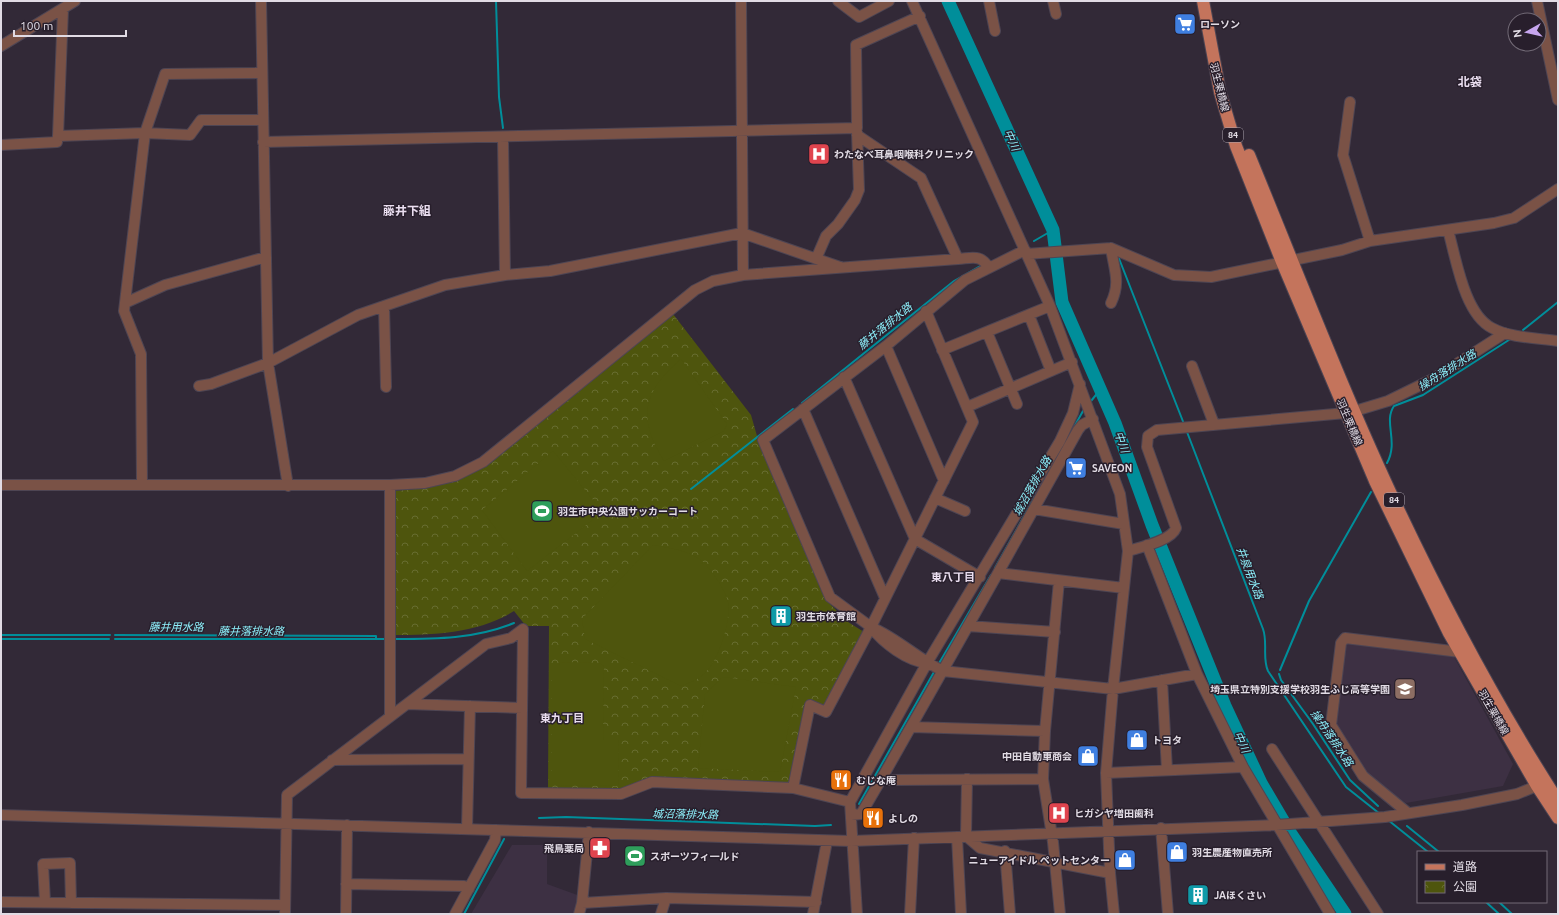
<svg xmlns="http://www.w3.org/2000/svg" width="1559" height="915" font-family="Ubuntu,'Noto Sans JP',sans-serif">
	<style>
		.built { fill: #3d3043 }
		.park { fill: url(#park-crowns) }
		.pitch { fill: #4e550d }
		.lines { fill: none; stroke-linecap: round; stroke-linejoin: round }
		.stream { stroke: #008e9a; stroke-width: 2 }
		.river { stroke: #008e9a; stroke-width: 13 }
		.minor-casing { stroke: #4e4553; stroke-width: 12 }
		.major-casing { stroke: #4e4553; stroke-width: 14 }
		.minor { stroke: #7a5246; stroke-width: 10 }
		.major { stroke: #c4745c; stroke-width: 12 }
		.labels { text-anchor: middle; stroke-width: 3; stroke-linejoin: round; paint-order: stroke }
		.shield { fill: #281f2c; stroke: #aaa3ad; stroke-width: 1 }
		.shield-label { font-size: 9px; font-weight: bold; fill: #e1dbe4 }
		.poi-label { font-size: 10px; font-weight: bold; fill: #e1dbe4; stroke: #281f2c; text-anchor: start }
		.street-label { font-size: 10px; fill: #e1dbe4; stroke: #281f2c }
		.water-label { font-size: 11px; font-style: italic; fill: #8deffa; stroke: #281f2c }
		.neighbourhood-label { font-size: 11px; font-weight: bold; fill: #eadef0; stroke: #281f2c }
		.quarter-label { font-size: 12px; font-weight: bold; fill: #eadef0; stroke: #281f2c }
	</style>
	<defs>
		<pattern id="park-crowns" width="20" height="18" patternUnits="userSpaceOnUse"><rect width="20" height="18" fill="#4e550d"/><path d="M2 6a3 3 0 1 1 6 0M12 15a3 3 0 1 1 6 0" fill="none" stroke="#676d30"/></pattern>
	</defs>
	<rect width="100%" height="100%" fill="#322937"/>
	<!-- built -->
	<path class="built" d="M1346,641L1453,655L1513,764L1503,786L1406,803L1364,773L1334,723L1344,643Z
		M512,845H547V884L580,896L575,914H471Z"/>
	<!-- park -->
	<path class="park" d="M673,314L751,415L759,443L826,600L848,622L864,632L824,708L807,700L790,785L652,779L621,791L548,790L549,626H526L514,611C479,633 434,635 394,635V491L425,488L455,481L485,465Z"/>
	<!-- pitch -->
	<path class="pitch" d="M681,359L727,424L724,431L664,461C637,417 643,392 681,359Z
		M553,451L603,512L527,571L482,510Z
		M653,545C669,548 688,550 702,561C710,568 726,590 728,602C731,621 719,660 705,673C699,679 689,683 681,686L585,639L582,619Z
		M560,662L599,663L604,666L603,740H619L618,786L556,785V781H552V665H559Z
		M723,677L796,687L780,772L698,768L705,694Z"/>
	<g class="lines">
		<!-- stream -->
		<path class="stream" d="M496,1L499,97L503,128
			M1034,241L1053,230
			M1118,256L1184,424
			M1523,330L1558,302
			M1091,401L1100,390
			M802,403L954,281L982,265
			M1187,432L1263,629C1268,643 1262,658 1268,671L1346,787L1380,814
			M1387,463C1399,441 1383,422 1394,406L1423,395L1512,338
			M691,489L793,409
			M995,568L1083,411
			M1,635H110
			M115,635L376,636V639
			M1,639H109
			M115,639H386
			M395,639C436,639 475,639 514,623
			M938,665L991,575
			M1280,670L1309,601L1371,492
			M1279,674L1281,680L1313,724L1350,780L1378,806
			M859,804L934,672
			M539,818L566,817L815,826L831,825
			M1388,820L1428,852
			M1407,826L1439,852
			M1486,902L1499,914
			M1499,902L1512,914
			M464,914L504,839"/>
		<!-- river -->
		<path class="river" d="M948,1L1053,230L1062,302L1115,423L1152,525L1225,706L1261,783L1291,834L1345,914"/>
		<!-- minor casing -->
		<g class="minor-casing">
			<path id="minor" d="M261,1L268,363L288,486
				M741,1L743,275
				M838,1L859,17L889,1
				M912,1L1050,306L1120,494L1128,551L1113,689L1106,773L1110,873L1114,914
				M989,1L995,31
				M1053,1L1056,14
				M1537,1L1558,100
				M1,46L75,1
				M1350,102L1343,155L1370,241
				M857,135L921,178L958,259
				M58,136L63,9
				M503,138L505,275
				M263,142L857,128L856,45L920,16
				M1,145L57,142L58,136L145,133L190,135L201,120H263
				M1448,230C1456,258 1464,314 1492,328C1511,338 1537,338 1558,341
				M1026,254L1111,248L1174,275L1211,277L1342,250L1370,241L1494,223L1514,218L1558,189
				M816,259L826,236L838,224L855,200L859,190L857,132
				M125,303L165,285L266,257
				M1111,303C1121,282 1114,270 1111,248
				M384,306L386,387
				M1029,315L1051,371
				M987,332L1017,404
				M886,346L944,481
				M942,350L1050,306
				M1192,366L1214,424
				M844,377L915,539L980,577
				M199,386L211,384L268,363L358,315L445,285L505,275L550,271L742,233L840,267
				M967,407L1072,362
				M803,409L885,598
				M1355,411L1388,401L1433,379L1505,333
				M1,485H390L425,483L455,476L483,462L695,290L713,281L743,275L958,259C973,258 981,254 989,268
				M142,485L141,354L124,311L145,133L165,74L262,73
				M390,485V716
				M935,498L965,511
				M1034,509L1124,524
				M1147,545L1197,674
				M1128,551C1141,547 1171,541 1176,528L1147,447L1148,436L1157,430L1346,413
				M998,573L1078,430L1082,425L1093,419
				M1059,581L1045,731L1043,779L1053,842L1060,914
				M968,626L1055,632
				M871,627L830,597L763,440L886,346L965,280L1025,250
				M927,663C907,661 883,643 871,627C897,638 918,659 943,671L1113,689L1197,674L1243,767L1330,914
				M1162,680L1167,770
				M407,704L522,708
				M911,727L1045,731
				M1272,749L1378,914
				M332,760L468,759
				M1106,773L1243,767
				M882,778L998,573L1124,588
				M967,779L966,836L980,848L1110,873
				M793,788L810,705L826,712L871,627L973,422L926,311
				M1408,813L1363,776L1331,725L1341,643L1345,638L1460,652
				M1,815L851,841L1276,825L1385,817L1462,805L1517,794L1544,783
				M851,815L861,814L882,778L888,780L1043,779
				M1161,828L1168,914
				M467,829L470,706
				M957,837L961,914
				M1005,851L1010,914
				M346,884L464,886L469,889
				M1,902L285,905
				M45,902L43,864L70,863L71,903
				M582,903L666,898L816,902
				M285,914L287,795L486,644L511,638L523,629L521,793L621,794L652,782L793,788L850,802
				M346,914L347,825
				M455,914L495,840L496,830
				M579,914L582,903L589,832
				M661,914L666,898
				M813,914L827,841
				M857,914L850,802L927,663L1060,441L1073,413L1080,384
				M910,914L914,838"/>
		</g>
		<!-- major casing -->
		<g class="major-casing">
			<path id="major" d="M1203,1L1220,92L1236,146L1282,262L1375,481L1449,633L1537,786L1558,818
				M1249,155C1298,274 1344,395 1399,511C1446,610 1498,708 1558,801"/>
		</g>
		<!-- minor -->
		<use href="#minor" class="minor"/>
		<!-- major -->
		<use href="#major" class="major"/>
	</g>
	<!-- icons -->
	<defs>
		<g id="supermarket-square" transform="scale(1.15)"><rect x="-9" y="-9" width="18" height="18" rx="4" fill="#3f7fe0" stroke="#281f2c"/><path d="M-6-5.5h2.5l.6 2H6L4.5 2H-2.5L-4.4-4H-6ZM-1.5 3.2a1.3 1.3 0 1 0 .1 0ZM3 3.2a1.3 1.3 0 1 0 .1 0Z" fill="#fff"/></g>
		<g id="hospital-square" transform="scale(1.15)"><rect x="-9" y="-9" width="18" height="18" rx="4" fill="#e0444e" stroke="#281f2c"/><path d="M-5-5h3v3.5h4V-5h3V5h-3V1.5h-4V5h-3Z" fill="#fff"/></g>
		<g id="stadium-square" transform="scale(1.15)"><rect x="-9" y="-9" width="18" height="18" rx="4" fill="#2e9e5b" stroke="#281f2c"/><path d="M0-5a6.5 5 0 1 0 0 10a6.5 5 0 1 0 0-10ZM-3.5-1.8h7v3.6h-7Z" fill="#fff"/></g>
		<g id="building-square" transform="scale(1.15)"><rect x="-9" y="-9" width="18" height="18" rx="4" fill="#0f9aa8" stroke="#281f2c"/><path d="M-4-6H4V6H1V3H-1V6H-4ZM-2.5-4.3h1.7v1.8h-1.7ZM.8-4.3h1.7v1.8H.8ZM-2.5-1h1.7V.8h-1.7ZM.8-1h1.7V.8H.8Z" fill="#fff"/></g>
		<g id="school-square" transform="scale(1.15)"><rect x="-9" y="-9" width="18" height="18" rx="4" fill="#8d6e63" stroke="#281f2c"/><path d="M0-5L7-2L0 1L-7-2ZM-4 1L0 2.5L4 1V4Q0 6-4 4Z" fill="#fff"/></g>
		<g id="shop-square" transform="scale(1.15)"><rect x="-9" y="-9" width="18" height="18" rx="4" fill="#3f7fe0" stroke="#281f2c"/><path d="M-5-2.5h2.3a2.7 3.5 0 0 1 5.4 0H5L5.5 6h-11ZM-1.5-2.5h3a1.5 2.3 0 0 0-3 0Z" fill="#fff"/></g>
		<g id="restaurant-square" transform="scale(1.15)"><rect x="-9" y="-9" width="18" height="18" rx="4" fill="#e8710a" stroke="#281f2c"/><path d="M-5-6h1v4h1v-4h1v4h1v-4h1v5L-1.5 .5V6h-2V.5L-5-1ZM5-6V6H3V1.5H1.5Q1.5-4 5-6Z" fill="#fff"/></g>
		<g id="pharmacy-square" transform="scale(1.15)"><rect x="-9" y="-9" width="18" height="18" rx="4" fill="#e0444e" stroke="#281f2c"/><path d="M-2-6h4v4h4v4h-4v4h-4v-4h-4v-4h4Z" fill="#fff"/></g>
	</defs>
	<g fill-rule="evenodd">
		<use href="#supermarket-square" x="1185" y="24"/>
		<use href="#hospital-square" x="819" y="154"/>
		<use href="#supermarket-square" x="1076" y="468"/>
		<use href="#stadium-square" x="542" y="511"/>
		<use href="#building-square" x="781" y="616"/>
		<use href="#school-square" x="1405" y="689"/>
		<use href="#shop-square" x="1137" y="740"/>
		<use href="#shop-square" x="1088" y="756"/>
		<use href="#restaurant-square" x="841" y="780"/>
		<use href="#hospital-square" x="1059" y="813"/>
		<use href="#restaurant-square" x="873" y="818"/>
		<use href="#pharmacy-square" x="600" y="848"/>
		<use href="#shop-square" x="1177" y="852"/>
		<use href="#stadium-square" x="635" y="856"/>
		<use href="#shop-square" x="1125" y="860"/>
		<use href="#building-square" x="1198" y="895"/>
	</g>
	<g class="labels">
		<!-- shield labels -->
		<g class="shield">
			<rect x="1223" y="128" width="20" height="14" rx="3"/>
			<rect x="1384" y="493" width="20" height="14" rx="3"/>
		</g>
		<g class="shield-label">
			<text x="1233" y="138">84</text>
			<text x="1394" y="503">84</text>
		</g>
		<!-- poi labels -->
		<g class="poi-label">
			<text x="1200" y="28">ローソン</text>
			<text x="834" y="158">わたなべ耳鼻咽喉科クリニック</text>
			<text x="1092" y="472">SAVEON</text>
			<text x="558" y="515">羽生市中央公園サッカーコート</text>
			<text x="796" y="620">羽生市体育館</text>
			<text x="1390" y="693" text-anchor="end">埼玉県立特別支援学校羽生ふじ高等学園</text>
			<text x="1152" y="744">トヨタ</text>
			<text x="1072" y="760" text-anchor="end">中田自動車商会</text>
			<text x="856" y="784">むじな庵</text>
			<text x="1074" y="817">ヒガシヤ増田歯科</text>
			<text x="888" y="822">よしの</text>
			<text x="584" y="852" text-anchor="end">飛鳥薬局</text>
			<text x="1192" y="856">羽生農産物直売所</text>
			<text x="650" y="860">スポーツフィ一ルド</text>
			<text x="1110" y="864" text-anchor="end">ニューアイドル ペットセンター</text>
			<text x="1214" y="899">JAほくさい</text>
		</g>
		<!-- street labels -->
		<g class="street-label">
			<text transform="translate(1220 87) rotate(76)" y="4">羽生栗橋線</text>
			<text transform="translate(1350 422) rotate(67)" y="4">羽生栗橋線</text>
			<text transform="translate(1494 712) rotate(60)" y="4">羽生栗橋線</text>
		</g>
		<!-- water labels -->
		<g class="water-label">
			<text transform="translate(1012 140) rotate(65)" y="4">中川</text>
			<text transform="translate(885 326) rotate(-39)" y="4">藤井落排水路</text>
			<text transform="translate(1447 370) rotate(-32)" y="4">操舟落排水路</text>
			<text transform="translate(1122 442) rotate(70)" y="4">中川</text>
			<text transform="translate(1032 486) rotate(-61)" y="4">城沼落排水路</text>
			<text transform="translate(1250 573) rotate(69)" y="4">井泉用水路</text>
			<text x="176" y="631">藤井用水路</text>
			<text x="251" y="635">藤井落排水路</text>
			<text transform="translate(1332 738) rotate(56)" y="4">操舟落排水路</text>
			<text transform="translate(1242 742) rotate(65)" y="4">中川</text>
			<text transform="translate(685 814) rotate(1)" y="4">城沼落排水路</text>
		</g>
		<!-- neighbourhood labels -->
		<g class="neighbourhood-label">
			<text x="953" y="581">東八丁目</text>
			<text x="562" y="722">東九丁目</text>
		</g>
		<!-- quarter labels -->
		<g class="quarter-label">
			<text x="1470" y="86">北袋</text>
			<text x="407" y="215">藤井下組</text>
		</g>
	</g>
	<!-- border -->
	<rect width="1559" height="915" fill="none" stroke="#e1dbe4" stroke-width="4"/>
	<!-- legend -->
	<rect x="1417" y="851" width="130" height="52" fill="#281f2c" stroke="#726a76"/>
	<rect x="1425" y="864" width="20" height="6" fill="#c4745c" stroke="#726a76"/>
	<text x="1453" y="871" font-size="12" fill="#e1dbe4">道路</text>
	<rect x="1425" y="881" width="20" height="12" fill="url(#park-crowns)" stroke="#726a76"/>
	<text x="1453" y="891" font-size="12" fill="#e1dbe4">公園</text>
	<!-- north arrow -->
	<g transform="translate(1527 32) rotate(262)"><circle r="19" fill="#281f2c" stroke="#726a76"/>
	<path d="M0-3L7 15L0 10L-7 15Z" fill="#c7a6ef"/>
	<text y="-6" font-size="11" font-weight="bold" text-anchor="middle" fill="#e1dbe4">N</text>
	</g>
	<!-- scale -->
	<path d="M14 30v6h112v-6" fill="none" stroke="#e1dbe4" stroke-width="2"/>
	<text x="20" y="30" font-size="12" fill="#e1dbe4" stroke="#281f2c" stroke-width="3" paint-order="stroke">100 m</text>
</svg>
